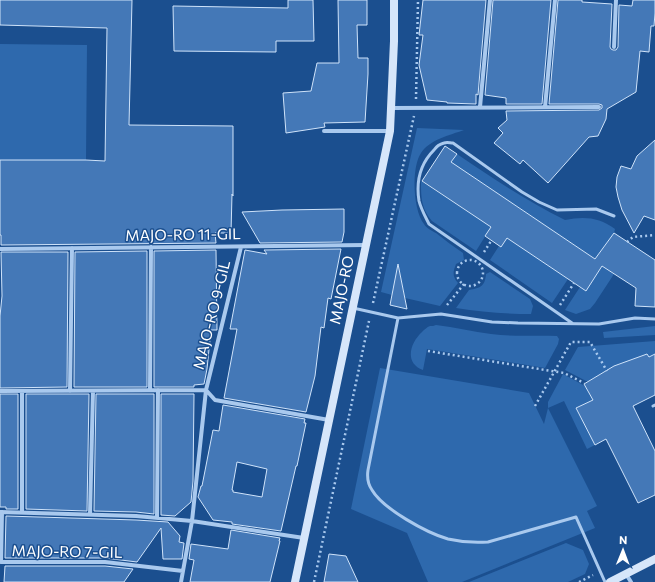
<svg xmlns="http://www.w3.org/2000/svg" width="655" height="582" font-family="Commissioner,sans-serif">
	<style>
		.green { fill: #2e69ad }
		.building { fill: #4478b7; stroke: #cfe3fa; fill-rule: evenodd }
		.lines { fill: none; stroke-linecap: round; stroke-linejoin: round }
		.path { stroke: #a9c9ee; stroke-width: 2.5; stroke-dasharray: 2 3; stroke-linecap: butt }
		.lane { stroke: #a9c9ee; stroke-width: 3 }
		.street { stroke: #a9c9ee; stroke-width: 4 }
		.secondary { stroke: #d6e6fa; stroke-width: 8 }
		.labels { text-anchor: middle; stroke-width: 3; stroke-linejoin: round; paint-order: stroke }
		.street-label { font-size: 15px; fill: #fff; stroke: #1b4f8f }
	</style>
	<rect width="100%" height="100%" fill="#1b4f8f"/>
	<!-- green -->
	<path class="green" d="M0,44L87,45L86,160H0Z
		M417,128L464,130C450,135 429,140 421,153C411,168 413,210 424,224C426,228 432,231 436,233C445,240 454,247 463,253L464,260L456,264C453,272 452,276 458,283L440,306L405,298L403,288L393,287L392,295L381,292Z
		M457,154C492,178 527,201 565,220C584,216 599,217 615,229L614,233L595,259L451,162Z
		M421,181L491,227L476,251L432,221C421,208 421,197 421,181Z
		M507,238L568,279L552,303L490,260L499,246L501,247Z
		M602,266L614,274L595,303L590,309L576,314L565,310L580,287L586,291Z
		M490,272L530,299L533,306L531,314C505,314 481,312 456,308L469,290C481,288 485,286 486,274Z
		M436,325C455,327 473,332 491,334C513,337 535,335 557,336L559,339L558,344L545,368L427,349L423,370C404,363 410,343 422,332C424,330 427,327 430,326C432,326 434,326 436,325Z
		M655,326V335L604,338L603,332Z
		M655,341V354L649,357L615,366L588,382L565,370L578,347Z
		M380,368L529,393L544,424L548,408V402L563,374L585,386L593,400L576,408L595,445L587,449L564,401L548,408L597,506L587,511L595,528L462,582H428L407,533L351,509Z
		M566,543L583,550L589,564L585,574L568,582H469Z"/>
	<!-- building -->
	<path class="building" d="M0,0H132L129,125L233,126V196L232,194L231,233H215L216,243L1,245V235H0V160H86L105,161L107,28L0,25Z
		M288,0H313L314,41H276V52L174,51L173,6L288,8Z
		M338,0H367V25H357L358,58H368V74L365,122L324,123L325,127L286,133L283,93L311,91L317,63H339Z
		M423,0H486L478,95L476,94V104L447,103V102L427,100L419,65L423,35H419Z
		M493,0H551L542,104H506V98L485,95Z
		M558,0H582V2L612,4L610,47L611,49L613,50H616L618,47L619,5L632,6L633,0H655V13L654,26H651L649,52L640,51L636,92L607,109L606,119L598,136L589,137L548,183L523,160L520,164L494,143L503,133L498,128L507,120L506,111L599,110L602,108V105L599,104H549Z
		M655,140V220L644,216L634,233L622,210L618,197L616,187L617,177L621,166L631,169L637,156Z
		M445,146L457,154L451,162L595,259L614,233L655,260V307L635,306L636,288L602,266L586,291L507,238L501,247L485,236L491,227L422,181Z
		M344,209V232L342,242L260,243L242,212L282,210Z
		M341,249L331,299L328,298L324,328L321,327L315,376L306,412L224,398L237,329H230L245,250L267,254L264,250Z
		M216,250L217,330H211L207,369L204,384L194,385V387H154V251Z
		M147,251V387H74L75,252Z
		M1,252H68L67,387L0,388V316L2,296Z
		M398,264L407,309L390,305Z
		M647,354L649,357L655,354V395L633,406L655,451V495L638,503L606,439L595,445L576,408L593,400L584,384L614,366Z
		M0,394H18V509H6V507H0Z
		M26,394H89L87,511L26,509Z
		M96,394H154V514L136,512L94,511Z
		M161,394H194L193,481L191,502L175,516L161,515Z
		M223,405L305,419L304,423H306L297,466H296L281,531L232,524V522L213,520L198,497L201,486H202L213,430L219,431ZM237,462L267,469L262,497L233,492V490H232Z
		M6,516L136,520L168,522L180,536L179,542L184,543L182,559H163L161,528L137,562L105,558H5Z
		M231,530L280,538L279,541H280L270,582H190L194,560L189,559L191,544L228,549Z
		M329,554L346,556L358,582H324Z
		M5,566H105L133,569L124,582H4Z"/>
	<g class="lines">
		<!-- path -->
		<path class="path" d="M416,99L418,0
			M627,242L633,237L655,235
			M484,252L491,241
			M457 273a13 13 0 1 1 26 0a13 13 0 1 1-26 0Z
			M373,303L414,116
			M447,305L464,284
			M560,305L574,283
			M428,351L564,373L584,383
			M535,406L571,342H590L607,371
			M314,582L369,321
			M579,582L593,575"/>
		<!-- lane -->
		<path class="lane" d="M353,308L398,318L441,314L492,322L518,323L599,324L635,318L655,319
			M398,318L368,470C367,477 367,483 372,490C383,509 427,533 448,539C461,542 474,543 488,542L576,517L605,582
			M572,323L429,224C425,216 421,209 419,201C416,182 420,164 434,150C436,147 440,144 444,143C447,142 450,143 453,143L522,192L539,202L557,210L596,209L614,216
			M653,406L655,405"/>
		<!-- street -->
		<path class="street" d="M614,47L616,0
			M480,107L490,0
			M545,107L555,0
			M391,108L599,107
			M324,131H390
			M0,249L366,245
			M150,390L151,247
			M0,391L206,390L215,400L329,420
			M70,391L72,248
			M0,512L136,516L192,521L304,538
			M2,512L1,562H105L183,571
			M22,512V391
			M90,514L93,391
			M157,518L158,390
			M626,574L631,582
			M181,582L192,521L206,390L241,247"/>
		<!-- secondary -->
		<path class="secondary" d="M295,582L390,131L394,41V0
			M610,582L655,559"/>
	</g>
	<g class="labels">
		<!-- street labels -->
		<g class="street-label">
			<text transform="translate(183 235) rotate(-1)" y="5">MAJO-RO 11-GIL</text>
			<text transform="translate(342 290) rotate(-78)" y="5">MAJO-RO</text>
			<text transform="translate(212 315) rotate(-76)" y="5">MAJO-RO 9-GIL</text>
			<text transform="translate(67 552) rotate(1)" y="5">MAJO-RO 7-GIL</text>
		</g>
	</g>
	<!-- north arrow -->
	<g transform="translate(623 550) rotate(1)" stroke="#1b4f8f" stroke-width="3" paint-order="stroke">
	<path d="M0-3L7 15L0 10L-7 15Z" fill="#ffffff"/>
	<text y="-6" font-size="11" font-weight="bold" text-anchor="middle" fill="#ffffff">N</text>
	</g>
</svg>
